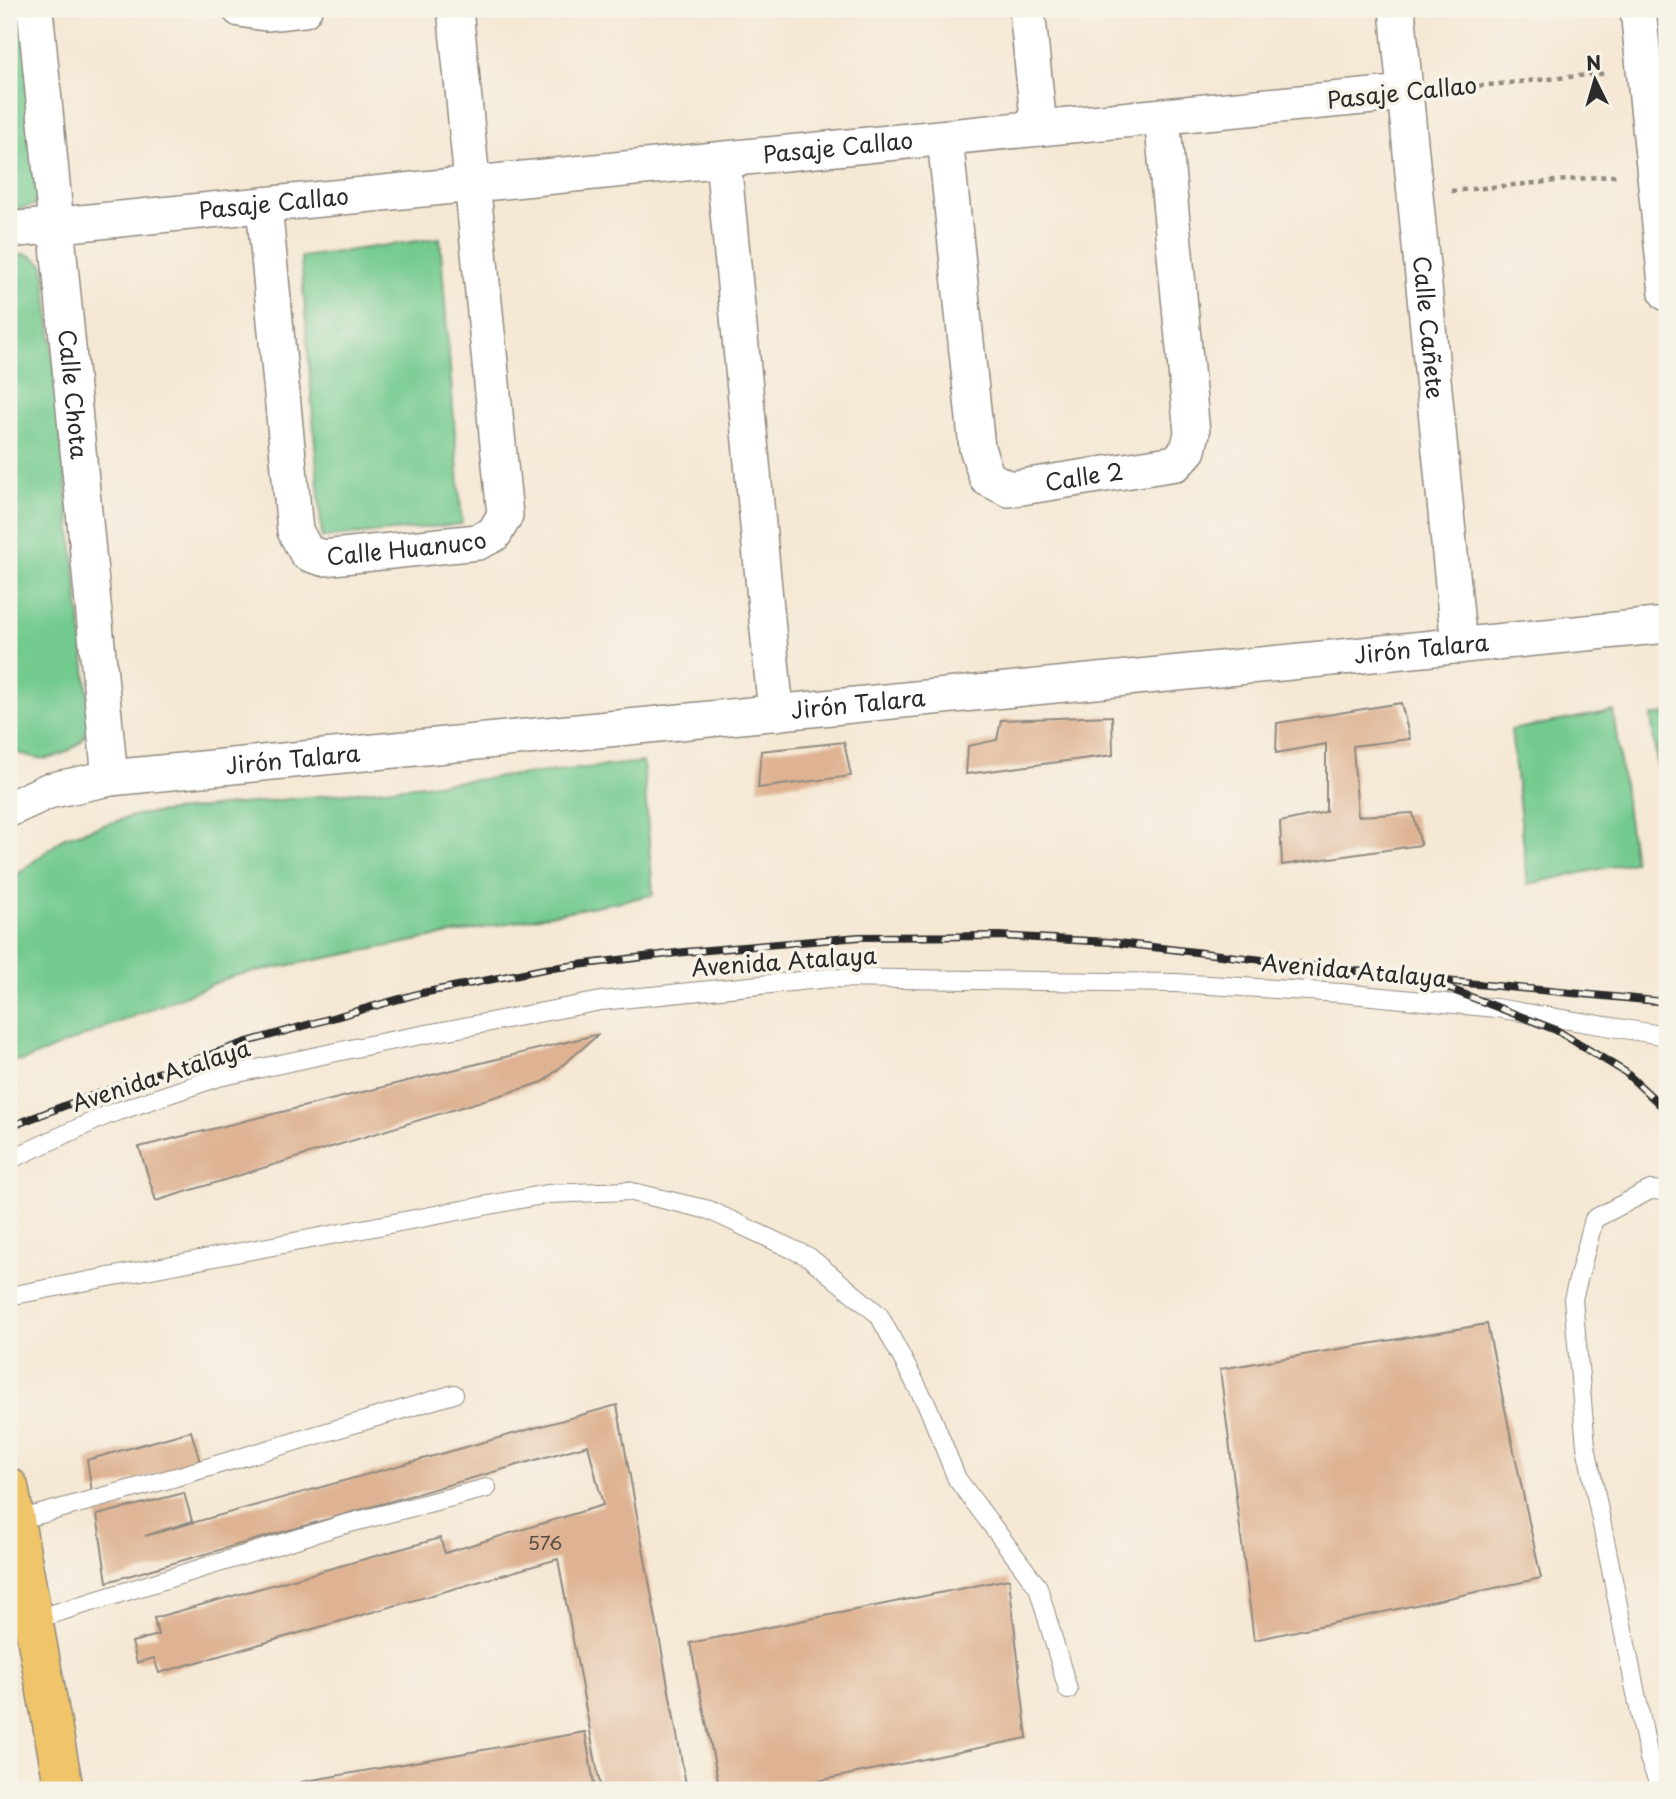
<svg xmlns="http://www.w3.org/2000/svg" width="1676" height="1799" font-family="'Playpen Sans',sans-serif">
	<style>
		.green { fill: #73ca8f; stroke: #4f7a5d; stroke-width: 2 }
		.building { fill: #deb292 }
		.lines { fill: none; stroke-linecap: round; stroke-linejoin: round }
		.service-casing { stroke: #908a80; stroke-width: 20 }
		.minor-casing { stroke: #908a80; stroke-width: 38 }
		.primary-casing { stroke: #908a80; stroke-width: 41 }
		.path { stroke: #908a80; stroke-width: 4.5; stroke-dasharray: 5 5; stroke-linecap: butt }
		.service { stroke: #fff; stroke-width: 18 }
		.minor { stroke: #fff; stroke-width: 35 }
		.primary { stroke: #f0c469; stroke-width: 38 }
		.rail-casing { stroke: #2b2b2b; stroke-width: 8 }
		.rail { stroke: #f7f3e8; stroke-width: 5; stroke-dasharray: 16; stroke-linecap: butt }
		.labels { text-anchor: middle; stroke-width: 7; stroke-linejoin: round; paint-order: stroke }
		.number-label { font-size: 19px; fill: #584d45 }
		.street-label { font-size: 23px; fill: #2b2b2b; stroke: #f7f3e8 }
	</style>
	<rect width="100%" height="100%" fill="#f7f3e8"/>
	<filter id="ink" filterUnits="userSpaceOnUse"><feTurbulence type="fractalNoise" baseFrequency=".0143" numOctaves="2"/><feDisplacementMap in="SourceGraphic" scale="14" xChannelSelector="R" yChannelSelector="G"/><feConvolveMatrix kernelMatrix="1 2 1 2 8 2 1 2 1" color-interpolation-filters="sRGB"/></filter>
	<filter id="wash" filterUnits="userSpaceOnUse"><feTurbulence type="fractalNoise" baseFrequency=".00686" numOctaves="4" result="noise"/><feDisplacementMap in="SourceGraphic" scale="28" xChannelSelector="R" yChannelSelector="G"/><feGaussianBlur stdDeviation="1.57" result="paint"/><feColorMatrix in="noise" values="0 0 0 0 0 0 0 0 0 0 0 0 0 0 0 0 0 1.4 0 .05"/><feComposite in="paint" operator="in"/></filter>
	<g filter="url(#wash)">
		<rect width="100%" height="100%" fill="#f5e8d4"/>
		<!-- green -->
		<path class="green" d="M9,9H22L43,189L34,205L9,212Z
			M440,238L462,524L322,538L301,257Z
			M24,254L32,256L44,265L91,726C81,742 81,744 64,753C42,764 30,756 9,750V256Z
			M1613,711L1634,862L1528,884L1511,730Z
			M1667,714V845L1651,716Z
			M643,762L653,895L233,976L23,1061L9,1060V881L65,837L136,815Z"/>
		<g id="blocks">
			<!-- building -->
			<path class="building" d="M1401,703L1410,739L1353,746L1358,816L1413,813L1421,845L1282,865L1280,822L1326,812V744L1276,753L1277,723Z
				M1112,716L1113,755L966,774L968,746L997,740L1001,720Z
				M844,742L851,776L758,788L761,751Z
				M599,1034L543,1082L156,1201L139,1147Z
				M1487,1324L1541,1578L1254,1640L1220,1369Z
				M617,1405L687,1790H601L558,1559L159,1673L154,1658L137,1663L132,1642L158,1635L154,1618L440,1538L445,1553L603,1505L588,1445L107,1582L97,1515L184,1493L192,1521L145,1536Z
				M191,1431L200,1462L92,1492L87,1460Z
				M1009,1579L1027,1738L774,1790H720L690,1643Z
				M585,1732L595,1790H302L301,1782Z"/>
		</g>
	</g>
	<g filter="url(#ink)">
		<use href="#blocks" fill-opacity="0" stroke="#908a80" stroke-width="2"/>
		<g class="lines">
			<!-- service casing -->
			<g class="service-casing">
				<path id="service" d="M9,1160L107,1115L219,1077L374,1044L601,1001L830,978L1175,983L1341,993L1496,1008L1667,1036
					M9,1296L547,1194L628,1191L709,1210L809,1257L879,1315L928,1407L957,1479L1038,1587L1068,1690
					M15,1521L176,1477L454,1394
					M33,1620L342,1525L487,1488
					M1661,1790L1649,1758L1586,1446L1573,1299L1594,1219L1650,1190L1667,1191"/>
			</g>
			<!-- minor casing -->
			<g class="minor-casing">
				<g id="minor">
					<path id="s1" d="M35,9L110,778"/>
					<path d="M240,9L266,13L304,9"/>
					<path d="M1027,9L1039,128"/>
					<path id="s2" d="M1397,9L1459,646"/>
					<path d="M1638,9L1667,293"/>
					<path id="s3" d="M945,138L977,448L987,478L1009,489L1176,463L1188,450L1192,433L1162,117"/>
					<path d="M723,160L776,713"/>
					<path id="s4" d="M264,205L295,531L307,553L323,558L478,542L494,534L505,515L455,9"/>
					<path id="s5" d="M9,230L1039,128L1405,93"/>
					<path id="s6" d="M9,809L48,791L110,778L1667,625"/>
				</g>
			</g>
			<!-- primary casing -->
			<g class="primary-casing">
				<path id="primary" d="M9,1487L64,1790"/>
			</g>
			<!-- path -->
			<path class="path" d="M1439,90L1608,73
				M1451,191L1620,175"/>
			<!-- service -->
			<use href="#service" class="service"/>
			<!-- minor -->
			<use href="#minor" class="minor"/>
			<!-- primary -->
			<use href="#primary" class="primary"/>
			<!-- rail casing -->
			<g class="rail-casing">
				<path id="rail" d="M1440,985L1556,1030L1625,1072L1667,1111
					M9,1127L77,1101L247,1042L417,994L544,969L685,952L859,937L999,936L1110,942L1424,979L1667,1002"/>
			</g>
			<!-- rail -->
			<use href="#rail" class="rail"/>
		</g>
	</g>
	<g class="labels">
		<!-- number labels -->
		<g class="number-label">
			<text x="545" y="1550">576</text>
		</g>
		<!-- street labels -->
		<g class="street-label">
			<text transform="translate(1402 93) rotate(-6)" y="8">Pasaje Callao</text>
			<text dy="8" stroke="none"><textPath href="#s5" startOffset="833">Pasaje Callao</textPath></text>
			<text dy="8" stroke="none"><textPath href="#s5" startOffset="266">Pasaje Callao</textPath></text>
			<text dy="8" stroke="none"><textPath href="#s2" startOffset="320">Calle Cañete</textPath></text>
			<text dy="8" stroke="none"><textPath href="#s1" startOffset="387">Calle Chota</textPath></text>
			<text dy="8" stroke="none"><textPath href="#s3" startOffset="444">Calle 2</textPath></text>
			<text dy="8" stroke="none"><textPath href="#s4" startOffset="453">Calle Huanuco</textPath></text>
			<text dy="8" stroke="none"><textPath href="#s6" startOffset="1424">Jirón Talara</textPath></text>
			<text dy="8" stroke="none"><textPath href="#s6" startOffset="858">Jirón Talara</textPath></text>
			<text dy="8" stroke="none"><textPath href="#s6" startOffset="290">Jirón Talara</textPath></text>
			<text transform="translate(784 962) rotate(-4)" y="8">Avenida Atalaya</text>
			<text transform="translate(1354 971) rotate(5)" y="8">Avenida Atalaya</text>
			<text transform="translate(161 1076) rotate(-18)" y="8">Avenida Atalaya</text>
		</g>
	</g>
	<!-- margin -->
	<rect width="1676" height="1799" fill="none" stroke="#f7f3e8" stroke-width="35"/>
	<!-- north arrow -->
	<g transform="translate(1595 80) rotate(355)" stroke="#f7f3e8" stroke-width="5" paint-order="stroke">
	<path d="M0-5L12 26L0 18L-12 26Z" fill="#2b2b2b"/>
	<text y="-10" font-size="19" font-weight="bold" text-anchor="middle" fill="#2b2b2b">N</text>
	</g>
</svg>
